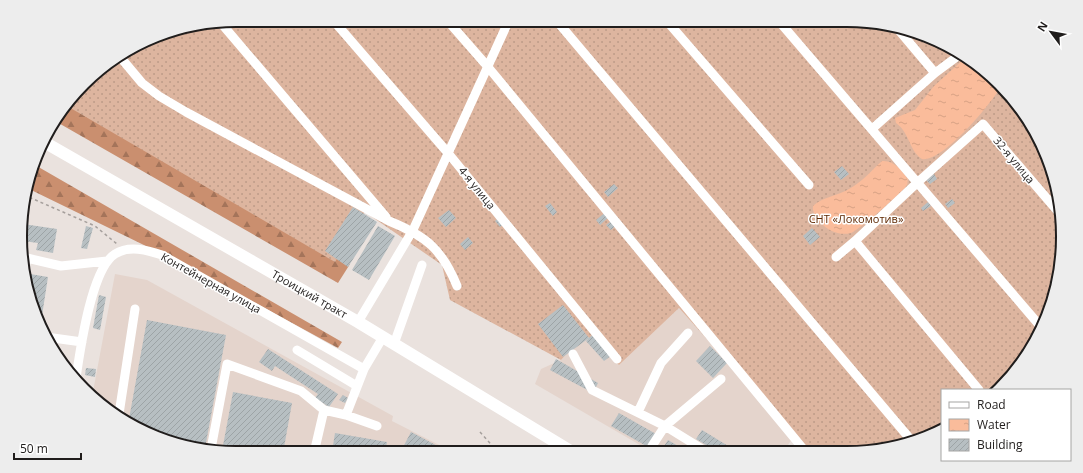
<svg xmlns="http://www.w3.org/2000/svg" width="1083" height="473" font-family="'Open Sans',sans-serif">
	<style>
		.built { fill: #e4d4cc }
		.forest { fill: url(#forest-firs) }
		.garden { fill: url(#garden-dots) }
		.water { fill: url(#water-ripples) }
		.building { fill: url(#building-hatch) }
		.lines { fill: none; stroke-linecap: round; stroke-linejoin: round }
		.path { stroke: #a59f9c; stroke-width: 1.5; stroke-dasharray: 3 3; stroke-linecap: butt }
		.minor { stroke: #fff; stroke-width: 9 }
		.major { stroke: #fff; stroke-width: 12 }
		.labels { text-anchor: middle; stroke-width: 3; stroke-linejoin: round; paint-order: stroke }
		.street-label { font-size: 11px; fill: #201d1c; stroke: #fff }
		.park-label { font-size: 11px; fill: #5d2700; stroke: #fff }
		.rim { fill: none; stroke: #201d1c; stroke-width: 2 }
	</style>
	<defs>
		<pattern id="forest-firs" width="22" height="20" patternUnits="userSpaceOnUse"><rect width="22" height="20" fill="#ca8f6f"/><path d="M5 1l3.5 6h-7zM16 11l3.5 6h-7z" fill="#a4745a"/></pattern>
		<pattern id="garden-dots" width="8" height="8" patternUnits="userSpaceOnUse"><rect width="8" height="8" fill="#ddb59f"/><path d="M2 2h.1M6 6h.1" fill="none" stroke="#bd9b88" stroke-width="1.8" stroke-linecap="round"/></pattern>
		<pattern id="water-ripples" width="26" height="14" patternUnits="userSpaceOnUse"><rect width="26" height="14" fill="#fabc9b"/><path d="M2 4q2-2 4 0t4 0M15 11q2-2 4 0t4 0" fill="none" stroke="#d6a185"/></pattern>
		<pattern id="building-hatch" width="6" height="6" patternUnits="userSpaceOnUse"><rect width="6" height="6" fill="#b7bfc2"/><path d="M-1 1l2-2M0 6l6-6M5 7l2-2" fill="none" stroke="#9da4a6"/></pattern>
	</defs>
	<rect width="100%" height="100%" fill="#eae2de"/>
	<!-- built -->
	<path class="built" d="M115,274L147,280L393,416L392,421L453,452L236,453L167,441L92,397Z
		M679,308L794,436L784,451L652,452L535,384L541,369L561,360L585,334L619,365Z"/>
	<!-- forest -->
	<path class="forest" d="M71,102L350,264L338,283L55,121Z
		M35,165L342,342L338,348L191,268L27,188Z"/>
	<!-- garden -->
	<path class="garden" d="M237,20H847L916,32L989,74L1041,141L1063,223L1051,306L1026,357L997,390H942V431L875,451H807L679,308L619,365L585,334L561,360L450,300L442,265L365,212L335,262L67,106L94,74L167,32Z"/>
	<!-- water -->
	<path class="water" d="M964,59L989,74L1000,88C990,105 942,163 922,159C909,151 910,133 896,123L895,118L915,110L934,86Z
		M882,161C894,160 901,170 908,179C907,181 908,183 907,185C904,191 858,231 851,233C840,236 828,231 820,222C816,217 812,212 813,206C822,197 838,196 849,189C862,182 871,171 882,161Z"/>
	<!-- building -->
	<path class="building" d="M842,166L849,174L841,180L834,172Z
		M934,174L937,179L930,184L926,180Z
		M614,184L618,188L608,197L604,192Z
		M952,199L955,203L948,208L945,204Z
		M928,202L931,206L923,211L921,208Z
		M550,203L557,212L553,216L545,206Z
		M353,207L377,222L348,267L325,251Z
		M449,210L456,218L446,227L438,218Z
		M607,211L611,215L600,225L596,220Z
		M500,216L506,222L500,227L495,221Z
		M614,219L618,224L611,230L606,225Z
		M23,224L57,229L53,253L36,250L38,243L23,241Z
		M86,226L93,228L87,249L81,248Z
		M378,226L395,236L369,280L352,270Z
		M812,228L820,237L810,245L803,236Z
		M468,237L473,243L465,250L460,244Z
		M30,274L48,277L41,322L28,284Z
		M99,295L106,297L100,330L93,328Z
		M563,305L589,338L563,357L538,324Z
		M147,320L226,335L205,448L167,441L129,419Z
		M593,334L612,355L604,361L586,341Z
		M710,346L727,363L713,378L696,361Z
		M268,349L338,394L329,407L315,398L318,394L275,366L272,371L259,362Z
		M556,359L598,383L593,393L550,370Z
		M86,368L96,369L95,377L85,375Z
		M233,392L292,403L283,453H236L222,451Z
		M343,395L348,398L345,403L339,400Z
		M619,413L656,434L648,447L611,426Z
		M702,430L738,452H718L696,439Z
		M411,432L449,452L403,453L401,451Z
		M335,433L387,442L385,453L332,452Z
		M668,440L688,452H660Z"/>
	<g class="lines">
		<!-- path -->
		<path class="path" d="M24,195L95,226L117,244
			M480,432L498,452"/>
		<!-- minor -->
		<path class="minor" d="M333,20L448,153L617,359
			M447,20L488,67L805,451
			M556,20L911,440
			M666,20L809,185
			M778,20L1041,327
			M221,23L386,217
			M897,28L935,73
			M121,58L142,83L159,96L186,112L389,221C426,236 442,249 457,286
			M872,129L935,73L958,56
			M855,241L979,390
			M836,257L855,241L918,182L983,124L1061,215
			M24,273L27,258L61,266L107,261
			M358,322L413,230L509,20
			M46,337L82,342
			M394,344L422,265
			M297,350L357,386
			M573,354L592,390L665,426L707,452
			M76,378C80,351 91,269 115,254C129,245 147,250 162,255L364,369L383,337
			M638,412L661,363L688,333
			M119,414L135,309
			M346,415L377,426
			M211,449L227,364L301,391L324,410L346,415L364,369
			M648,452L665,426L721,379
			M314,453L324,410"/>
		<!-- major -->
		<path class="major" id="s1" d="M44,142L358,322L572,452"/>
	</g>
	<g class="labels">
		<!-- street labels -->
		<g class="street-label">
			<text transform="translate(1014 160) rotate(50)" y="4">32-я улица</text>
			<text transform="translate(477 188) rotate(51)" y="4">4-я улица</text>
			<text transform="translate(211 283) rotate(29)" y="4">Контейнерная улица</text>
			<text dy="4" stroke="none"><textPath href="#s1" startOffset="306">Троицкий тракт</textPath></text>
		</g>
		<!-- park labels -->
		<g class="park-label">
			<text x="856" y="223">СНТ «Локомотив»</text>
		</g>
	</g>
	<!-- crop -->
	<path d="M0 0H1083V473H0ZM236 27H847A209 209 0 0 1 1056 236V237A209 209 0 0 1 847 446H236A209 209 0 0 1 27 237V236A209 209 0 0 1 236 27Z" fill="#ededed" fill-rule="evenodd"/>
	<path class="rim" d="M236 27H847A209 209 0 0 1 1056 236V237A209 209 0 0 1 847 446H236A209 209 0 0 1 27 237V236A209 209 0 0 1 236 27Z"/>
	<!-- legend -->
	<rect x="941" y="389" width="130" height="72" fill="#ffffff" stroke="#a6a5a4"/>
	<rect x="949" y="402" width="20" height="6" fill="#ffffff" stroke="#a6a5a4"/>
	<text x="977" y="409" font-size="12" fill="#201d1c">Road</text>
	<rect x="949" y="419" width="20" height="12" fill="url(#water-ripples)" stroke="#a6a5a4"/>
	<text x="977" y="429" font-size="12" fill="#201d1c">Water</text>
	<rect x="949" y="439" width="20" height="12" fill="url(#building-hatch)" stroke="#a6a5a4"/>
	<text x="977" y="449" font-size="12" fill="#201d1c">Building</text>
	<!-- north arrow -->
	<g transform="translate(1051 32) rotate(302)" stroke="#ffffff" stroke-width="3" paint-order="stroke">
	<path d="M0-3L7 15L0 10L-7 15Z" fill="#201d1c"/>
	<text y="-6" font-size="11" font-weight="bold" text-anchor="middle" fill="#201d1c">N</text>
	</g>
	<!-- scale -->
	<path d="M14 453v6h67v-6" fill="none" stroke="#201d1c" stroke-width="2"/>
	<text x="20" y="453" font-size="12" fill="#201d1c" stroke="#ffffff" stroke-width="3" paint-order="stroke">50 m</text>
</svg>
